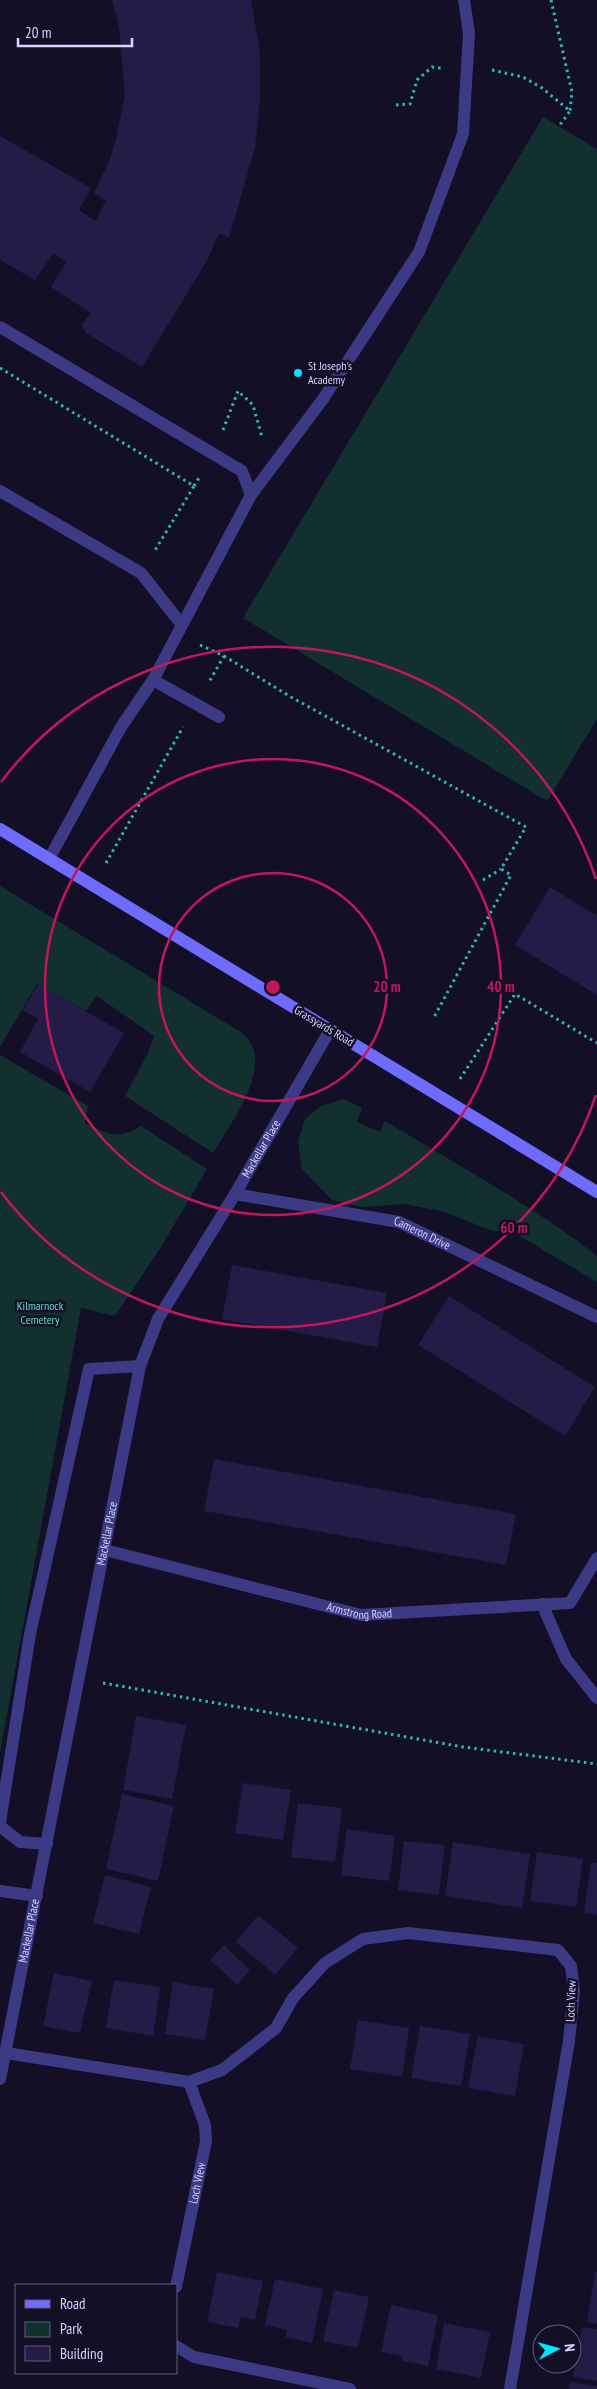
<svg xmlns="http://www.w3.org/2000/svg" width="597" height="2389" font-family="'PT Sans Narrow',sans-serif">
	<style>
		.green { fill: #12302f }
		.building { fill: #241b47 }
		.lines { fill: none; stroke-linecap: round; stroke-linejoin: round }
		.path { stroke: #2fb8b0; stroke-width: 3; stroke-dasharray: 2.5 4; stroke-linecap: butt }
		.lane { stroke: #3d3a85; stroke-width: 12 }
		.street { stroke: #3d3a85; stroke-width: 12 }
		.secondary { stroke: #6f6bff; stroke-width: 12 }
		.ring { fill: none; stroke: #c2185b; stroke-width: 2.5 }
		.poi-dot { fill: #00e5ff; stroke: #130f26; stroke-width: 2 }
		.labels { text-anchor: middle; stroke-width: 5; stroke-linejoin: round; paint-order: stroke }
		.poi-label { font-size: 12px; fill: #d9d4ff; stroke: #130f26; text-anchor: start }
		.street-label { font-size: 12px; fill: #d9d4ff; stroke: #130f26 }
		.park-label { font-size: 12px; fill: #5fe0c0; stroke: #130f26 }
		.centre { fill: #c2185b; stroke: #130f26; stroke-width: 2.5 }
		.ring-label { font-size: 15px; text-anchor: middle; font-weight: bold; fill: #c2185b; stroke: #130f26; stroke-width: 5; stroke-linejoin: round; paint-order: stroke }
	</style>
	<rect width="100%" height="100%" fill="#130f26"/>
	<!-- green -->
	<path class="green" d="M543,117L597,149V719L547,801L243,618Z
		M0,886L239,1031C243,1034 248,1038 250,1042C269,1074 229,1126 213,1153L125,1096L148,1053L154,1036L97,996L86,1011L37,984L0,1047Z
		M0,1055L88,1106L85,1123C109,1134 116,1141 141,1126L207,1169L161,1247L115,1316L81,1308L0,1753Z
		M344,1099L362,1108L357,1122L380,1132L385,1121C457,1165 531,1204 597,1256V1282L513,1232L493,1231L441,1211L404,1204L362,1207L332,1200L302,1169L298,1141L305,1119L321,1106Z"/>
	<!-- building -->
	<path class="building" d="M112,0H251L260,53V100L255,147L229,238L219,233L208,259L142,367L86,333L81,325L91,313L51,287L66,262L53,254L35,280L0,260V136L91,188L79,210L95,221L106,201L94,193L110,159L116,139L125,94L119,28Z
		M550,887L597,916V995L515,945Z
		M38,984L124,1033L90,1092L20,1052L38,1019L23,1010Z
		M232,1265L387,1293L377,1347L222,1319Z
		M449,1296L595,1387L565,1436L418,1345Z
		M214,1459L516,1514L506,1565L204,1511Z
		M136,1716L186,1725L172,1799L123,1790Z
		M243,1783L291,1790L283,1840L235,1833Z
		M122,1794L174,1806L158,1881L106,1869Z
		M298,1803L342,1808L335,1862L291,1857Z
		M347,1829L395,1836L389,1881L341,1875Z
		M404,1841L445,1845L439,1895L398,1890Z
		M453,1842L530,1854L522,1908L445,1896Z
		M537,1852L583,1859L576,1907L530,1901Z
		M591,1862L597,1863V1915L584,1913Z
		M105,1875L151,1887L139,1934L93,1923Z
		M258,1915L298,1948L275,1975L236,1942Z
		M224,1945L250,1970L237,1985L210,1960Z
		M54,1973L92,1981L80,2033L43,2026Z
		M114,1980L160,1987L153,2036L106,2028Z
		M173,1982L214,1989L205,2040L165,2034Z
		M358,2020L409,2028L402,2077L350,2069Z
		M420,2026L470,2034L461,2086L411,2078Z
		M478,2036L524,2044L515,2096L468,2088Z
		M595,2271L597,2272V2324L587,2322Z
		M217,2272L263,2281L255,2320L241,2317L238,2328L207,2322Z
		M275,2279L323,2289L312,2343L285,2337L287,2330L265,2325Z
		M334,2290L369,2297L358,2348L323,2341Z
		M391,2305L438,2315L428,2366L402,2361L403,2356L381,2352Z
		M444,2323L490,2332L481,2378L436,2369Z
		M582,2327L597,2329V2381L573,2377Z
		M570,2382L597,2386V2389H569Z"/>
	<g class="lines">
		<!-- path -->
		<path class="path" d="M551,0L572,92L570,111
			M492,70L523,77L542,88L570,111L559,126
			M396,105L410,104L417,80L432,67L441,68
			M0,368L194,486L154,552
			M223,430L238,391L253,405L262,437
			M194,486L200,476
			M200,645L224,656L209,682
			M224,656L291,697L526,827L501,869L511,875L433,1019
			M106,863L183,727
			M483,880L501,869
			M460,1079L515,994L597,1043
			M103,1683L463,1747L597,1764"/>
		<!-- lane -->
		<path class="lane" d="M0,327L242,471L251,495L153,680L121,727L49,859
			M0,491L141,573L182,625
			M251,495L323,399L419,252L463,134L469,33L464,0
			M153,680L219,717
			M542,1604L566,1659L597,1698
			M0,1822L30,1634L89,1369L140,1366
			M0,1826L20,1842L47,1844
			M0,1891L37,1896"/>
		<!-- street -->
		<g class="street">
			<path id="s1" d="M235,1194L399,1222L597,1317"/>
			<path id="s2" d="M105,1550L361,1615L570,1603L597,1558"/>
			<path d="M6,2053L189,2082L222,2070L276,2028L293,1998L325,1963L363,1939L408,1933L558,1950L571,1966L574,1991L569,2041L510,2389"/>
			<path id="s3" d="M0,2079L140,1366L158,1319L235,1194L330,1030"/>
			<path id="s4" d="M176,2287L206,2141L205,2125L189,2082"/>
			<path d="M176,2346L194,2357L350,2389"/>
		</g>
		<!-- secondary -->
		<path class="secondary" d="M0,829L597,1192"/>
	</g>
	<!-- distance rings -->
	<g class="ring">
		<circle cx="273" cy="987" r="114"/>
		<circle cx="273" cy="987" r="228"/>
		<path d="M596 1095A341 341 0 0 1 1 1192M1 782A341 341 0 0 1 596 879"/>
	</g>
	<!-- markers -->
	<circle class="poi-dot" cx="298" cy="373" r="5"/>
	<g class="labels">
		<!-- poi labels -->
		<g class="poi-label">
			<text x="308" y="370">St Joseph's<tspan x="308" dy="14">Academy</tspan></text>
		</g>
		<!-- street labels -->
		<g class="street-label">
			<text transform="translate(324 1026) rotate(31)" y="4">Grassyards Road</text>
			<text dy="4" stroke="none"><textPath href="#s3" startOffset="976">Mackellar Place</textPath></text>
			<text dy="4" stroke="none"><textPath href="#s1" startOffset="192">Cameron Drive</textPath></text>
			<text dy="4" stroke="none"><textPath href="#s3" startOffset="556">Mackellar Place</textPath></text>
			<text dy="4" stroke="none"><textPath href="#s2" startOffset="262">Armstrong Road</textPath></text>
			<text dy="4" stroke="none"><textPath href="#s3" startOffset="151">Mackellar Place</textPath></text>
			<text transform="translate(571 2001) rotate(-88)" y="4">Loch View</text>
			<text dy="4" stroke="none"><textPath href="#s4" startOffset="106">Loch View</textPath></text>
		</g>
		<!-- park labels -->
		<g class="park-label">
			<text x="40" y="1310">Kilmarnock<tspan x="40" dy="14">Cemetery</tspan></text>
		</g>
	</g>
	<circle cx="273" cy="987" r="8" class="centre"/>
	<g class="ring-label">
		<text x="387" y="992">20 m</text>
		<text x="501" y="992">40 m</text>
		<text x="514" y="1233">60 m</text>
	</g>
	<!-- legend -->
	<rect x="15" y="2284" width="162" height="90" fill="#130f26" stroke="#625e7d"/>
	<rect x="25" y="2300" width="25" height="8" fill="#6f6bff" stroke="#625e7d"/>
	<text x="60" y="2309" font-size="15" fill="#d9d4ff">Road</text>
	<rect x="25" y="2322" width="25" height="15" fill="#12302f" stroke="#625e7d"/>
	<text x="60" y="2334" font-size="15" fill="#d9d4ff">Park</text>
	<rect x="25" y="2346" width="25" height="15" fill="#241b47" stroke="#625e7d"/>
	<text x="60" y="2359" font-size="15" fill="#d9d4ff">Building</text>
	<!-- north arrow -->
	<g transform="translate(557 2349) rotate(84)"><circle r="24" fill="#130f26" stroke="#625e7d"/>
	<path d="M0-4L9 19L0 12L-9 19Z" fill="#00e5ff"/>
	<text y="-8" font-size="14" font-weight="bold" text-anchor="middle" fill="#d9d4ff">N</text>
	</g>
	<!-- scale -->
	<path d="M18 38v8h114v-8" fill="none" stroke="#d9d4ff" stroke-width="2.5"/>
	<text x="25" y="38" font-size="15" fill="#d9d4ff" stroke="#130f26" stroke-width="4" paint-order="stroke">20 m</text>
</svg>
